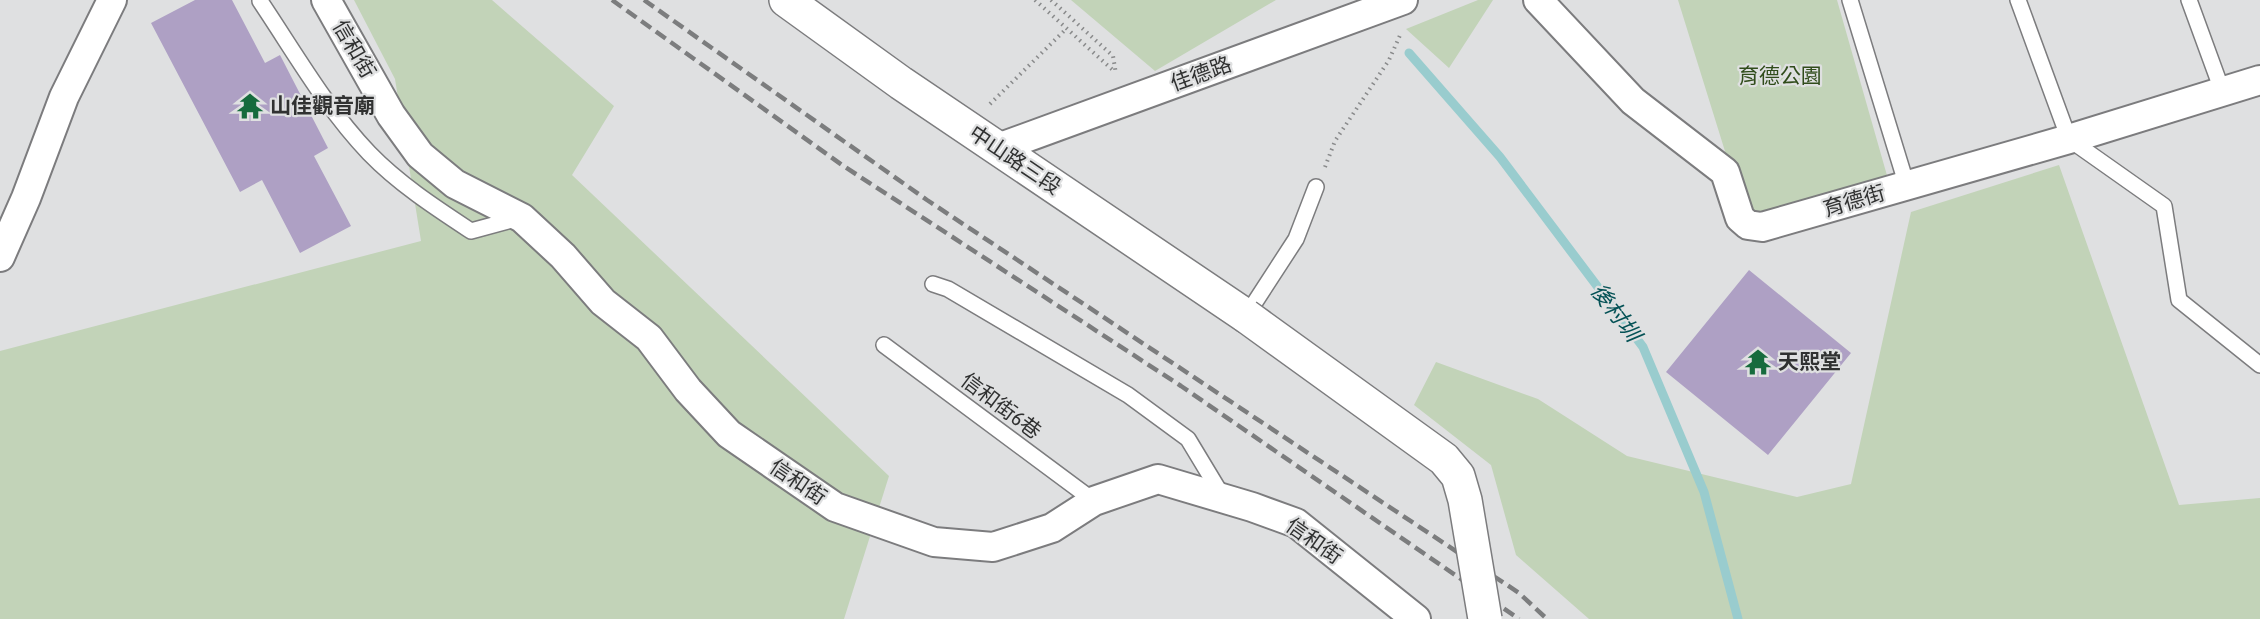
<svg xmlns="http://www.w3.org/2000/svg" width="2260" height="619" font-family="'Asap Condensed','Noto Sans TC',sans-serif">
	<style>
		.green { fill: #c2d3b8 }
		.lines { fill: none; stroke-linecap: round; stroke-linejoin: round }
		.stream { stroke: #99ccce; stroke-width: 9 }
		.building { fill: #aea0c4 }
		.service-casing { stroke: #7c7c7e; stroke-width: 18 }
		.minor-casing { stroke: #7c7c7e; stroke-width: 32 }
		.secondary-casing { stroke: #7c7c7e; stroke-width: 36 }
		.path { stroke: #898a8b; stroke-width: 4; stroke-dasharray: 1.5 4.5; stroke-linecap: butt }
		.service { stroke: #fff; stroke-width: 15 }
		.minor { stroke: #fff; stroke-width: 28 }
		.secondary { stroke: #fff; stroke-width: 33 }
		.rail { stroke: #7c7d7e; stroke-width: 4.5; stroke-dasharray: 12 6; stroke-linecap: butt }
		.secondary-bridge-casing { stroke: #7c7c7e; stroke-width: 36; stroke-linecap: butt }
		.secondary-bridge { stroke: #fff; stroke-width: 33 }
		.labels { text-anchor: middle; stroke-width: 4.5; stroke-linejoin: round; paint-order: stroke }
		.street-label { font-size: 21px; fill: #303131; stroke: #dfe0e1 }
		.park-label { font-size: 21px; fill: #304c1b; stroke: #dfe0e1 }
		.poi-label { font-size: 21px; font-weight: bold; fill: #303131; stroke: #dfe0e1; text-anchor: start }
		.water-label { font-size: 22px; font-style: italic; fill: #055256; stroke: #dfe0e1 }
	</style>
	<rect width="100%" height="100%" fill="#dfe0e1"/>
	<!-- green -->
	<path class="green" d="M354,0H492L614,106L572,175L889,476L844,619H0V351L421,241L395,79Z
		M1071,0H1276L1155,71Z
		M1478,0H1493L1449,68L1406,29Z
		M1678,0H1837L1888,179L1762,218L1742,206Z
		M2059,165L2179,505L2260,498V619H1589L1516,555L1491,465L1414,405L1436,362L1538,399L1627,456L1797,497L1851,484L1911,212Z"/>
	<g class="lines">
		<!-- stream -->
		<path class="stream" d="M1409,53L1500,157L1643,347L1704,492L1738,619"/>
	</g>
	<!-- building -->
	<path class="building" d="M195,0H232L265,63L280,55L328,148L314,156L351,226L300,253L262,180L240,192L151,23Z
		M1749,270L1851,353L1768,455L1666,372Z"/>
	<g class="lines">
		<!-- service casing -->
		<g class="service-casing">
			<path id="service" d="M1850,0L1907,186
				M2018,0L2069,139L2164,206L2179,300L2260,365
				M2189,0L2223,93
				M260,1C295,53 326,108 369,153C399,184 436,208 471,231L519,218
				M933,284L948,289L1128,395L1188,439L1223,497
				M1246,316L1296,239L1316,187
				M884,345L1094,501"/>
		</g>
		<!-- minor casing -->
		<g class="minor-casing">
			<path id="minor" d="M326,0L391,115L420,155L455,184L522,218L563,256L603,302L649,338L688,390L729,434L835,507L934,542L993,547L1052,528L1094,501L1158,479L1252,507L1296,523L1416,619
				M1538,0L1633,101L1725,172L1740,218L1748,225L1762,227L2069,139L2260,80
				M998,148L1403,0
				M0,257L26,198L64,97L112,0"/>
		</g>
		<!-- secondary casing -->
		<g class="secondary-casing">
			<path id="secondary" d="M786,0L901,83L1246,316"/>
		</g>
		<!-- path -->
		<path class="path" d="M1035,0L1115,72
			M1051,0L1113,56L1116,74
			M990,104L1066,29
			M1325,167L1335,141L1389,60L1401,33"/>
		<!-- service -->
		<use href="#service" class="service"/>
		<!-- minor -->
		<use href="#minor" class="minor"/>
		<!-- secondary -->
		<use href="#secondary" class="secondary"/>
		<!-- rail -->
		<path class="rail" d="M612,0L842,165L1181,386L1519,619
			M644,0L927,200L1519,593L1547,619"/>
		<!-- secondary-bridge casing -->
		<g class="secondary-bridge-casing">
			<path id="secondary-bridge" d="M1246,316L1444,459L1458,476L1465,500L1485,619"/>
		</g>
		<!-- secondary-bridge -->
		<use href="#secondary-bridge" class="secondary-bridge"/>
	</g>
	<!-- icons -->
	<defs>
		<g id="temple-bare" transform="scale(2.07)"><path d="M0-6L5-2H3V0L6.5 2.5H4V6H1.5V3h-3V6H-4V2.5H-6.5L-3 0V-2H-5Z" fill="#166b3d" stroke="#dfe0e1" stroke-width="2.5" paint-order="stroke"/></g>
	</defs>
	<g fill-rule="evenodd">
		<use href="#temple-bare" x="250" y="106"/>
		<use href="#temple-bare" x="1758" y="362"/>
	</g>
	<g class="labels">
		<!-- street labels -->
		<g class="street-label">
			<text transform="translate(354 49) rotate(60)" y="7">信和街</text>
			<text transform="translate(1201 74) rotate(-20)" y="7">佳德路</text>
			<text transform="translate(1015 160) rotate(34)" y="7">中山路三段</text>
			<text transform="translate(1854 201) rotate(-16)" y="7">育德街</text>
			<text transform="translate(1001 406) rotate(37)" y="7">信和街6巷</text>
			<text transform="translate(798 482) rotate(34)" y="7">信和街</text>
			<text transform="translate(1314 541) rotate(35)" y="7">信和街</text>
		</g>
		<!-- park labels -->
		<g class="park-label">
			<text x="1780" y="83">育德公園</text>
		</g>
		<!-- poi labels -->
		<g class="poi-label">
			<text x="270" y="113">山佳觀音廟</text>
			<text x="1778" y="369">天熙堂</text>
		</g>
		<!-- water labels -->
		<g class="water-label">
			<text transform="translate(1616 312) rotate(53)" y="8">後村圳</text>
		</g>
	</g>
</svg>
